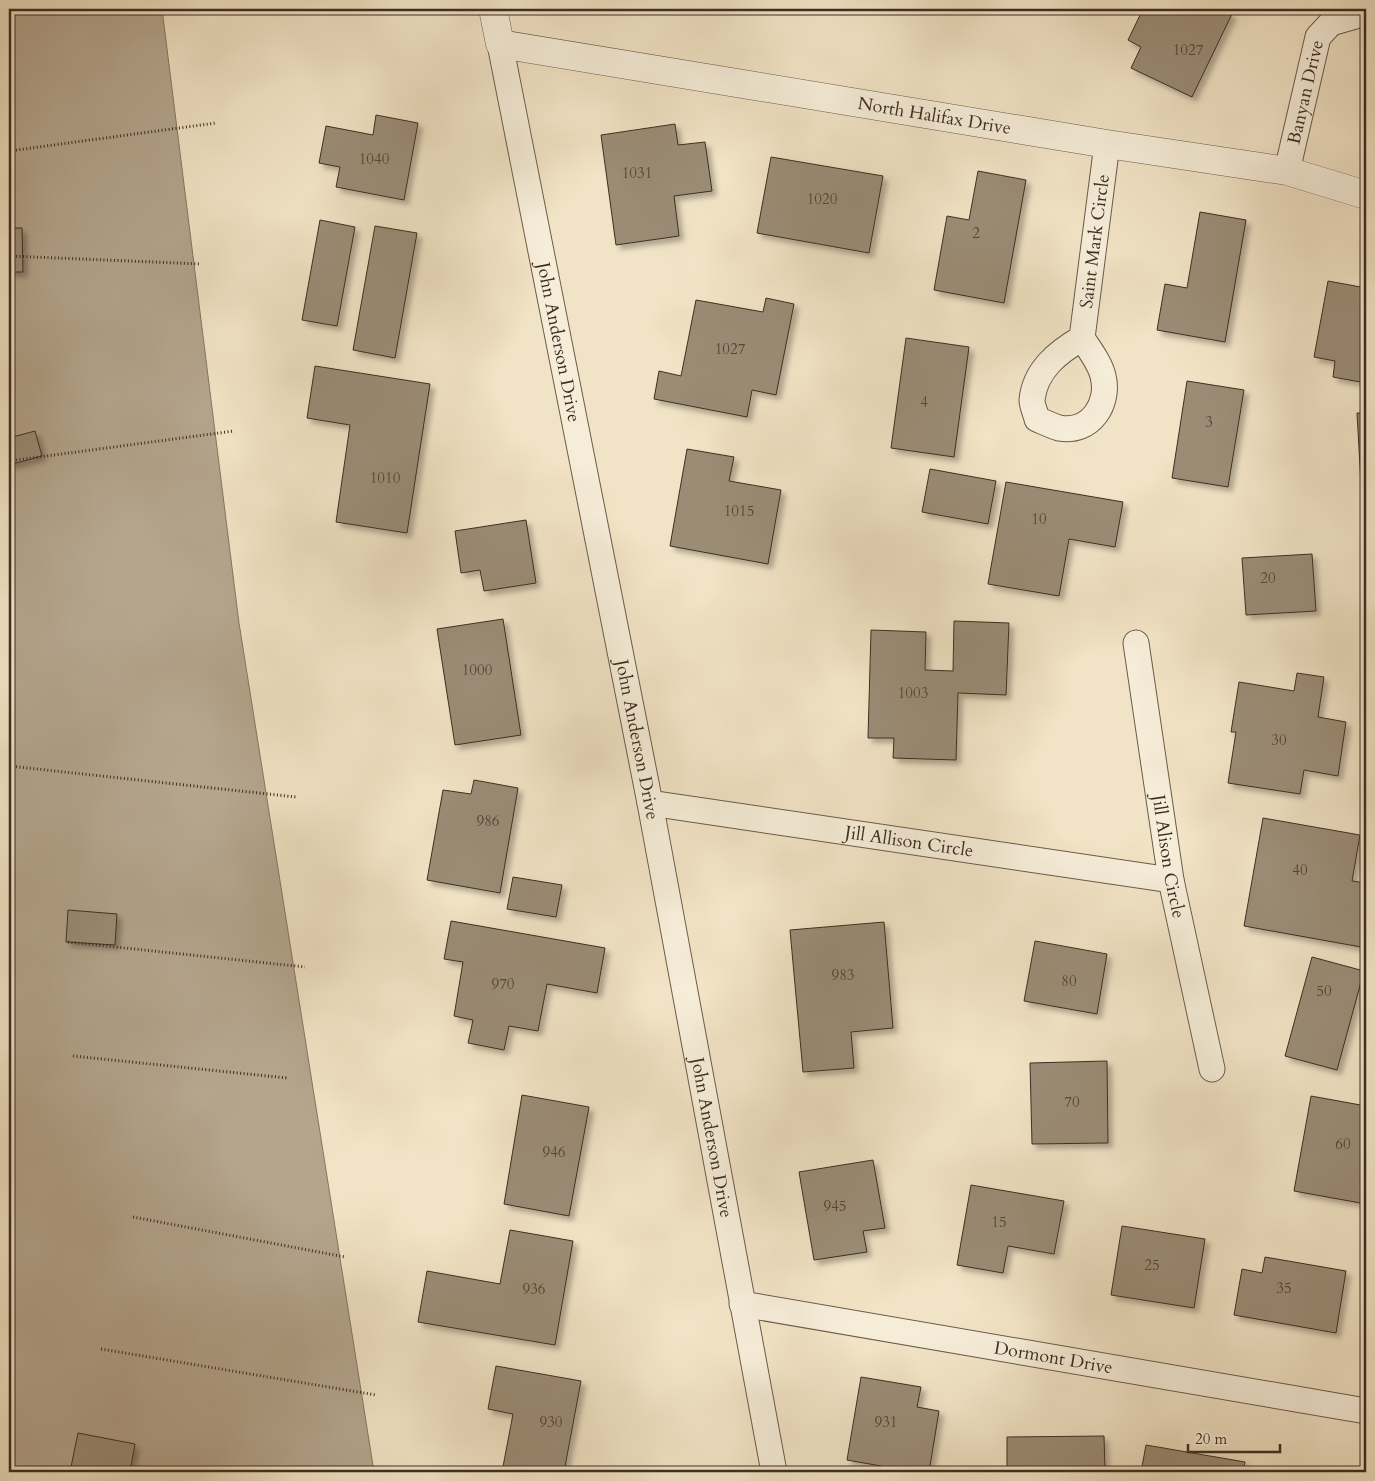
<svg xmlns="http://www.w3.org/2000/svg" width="1375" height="1481" font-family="Cardo,serif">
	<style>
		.water { fill: #b4a58d; stroke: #857562 }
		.building { fill: #9b8c76; stroke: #3e2e21; filter: url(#shadow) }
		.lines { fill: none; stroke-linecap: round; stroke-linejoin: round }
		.minor-casing { stroke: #6b5b4a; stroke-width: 27 }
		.tertiary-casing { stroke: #6b5b4a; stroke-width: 29 }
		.path { stroke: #3e2e21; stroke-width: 3; stroke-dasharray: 1 2.5; stroke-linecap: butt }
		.minor { stroke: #f6edd9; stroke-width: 25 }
		.tertiary { stroke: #f6edd9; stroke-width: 28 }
		.labels { text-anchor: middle; stroke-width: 4; stroke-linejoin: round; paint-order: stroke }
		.number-label { font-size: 15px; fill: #554636 }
		.street-label { font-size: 18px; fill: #3e2e21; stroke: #f6edd9 }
	</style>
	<defs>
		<filter id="shadow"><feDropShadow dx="4.5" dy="4.5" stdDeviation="2.5" flood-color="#0004"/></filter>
	</defs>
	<rect width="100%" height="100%" fill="#f1e3c5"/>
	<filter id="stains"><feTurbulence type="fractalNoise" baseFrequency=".004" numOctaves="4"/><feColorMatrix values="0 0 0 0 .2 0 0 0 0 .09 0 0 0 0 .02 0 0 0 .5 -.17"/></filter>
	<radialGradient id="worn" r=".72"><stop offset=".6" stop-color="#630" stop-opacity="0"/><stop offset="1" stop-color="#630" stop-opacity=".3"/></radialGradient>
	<!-- water -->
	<path class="water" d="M9,9H162L239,623L374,1472H9Z"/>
	<!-- building -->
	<path class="building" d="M1143,9H1221L1232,14L1192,97L1131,68L1141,47L1128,40Z
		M376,115L418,123L404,200L336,187L340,167L319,163L326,126L373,135Z
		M675,124L678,145L705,142L712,191L674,196L679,236L616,245L601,135Z
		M771,157L883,176L869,253L757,233Z
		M978,171L1026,180L1004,303L934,290L947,216L969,220Z
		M1200,212L1246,220L1225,342L1157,330L1165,284L1187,288Z
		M320,220L355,227L337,326L302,320Z
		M375,226L417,233L395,358L353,350Z
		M9,228H22L23,272H9Z
		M1328,281L1366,288V383L1333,377L1335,361L1314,357Z
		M766,298L794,304L776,395L752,390L747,417L654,399L659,371L681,376L696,300L763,312Z
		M906,338L969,347L954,457L891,448Z
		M315,366L430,384L407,533L336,522L350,425L307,418Z
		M1187,381L1244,390L1228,487L1172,478Z
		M1357,413H1366V520H1363Z
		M35,431L42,456L9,465V438Z
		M687,449L734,457L729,481L781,490L768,564L670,546Z
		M930,469L996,481L988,524L922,512Z
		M1006,482L1123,502L1115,547L1069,539L1059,596L988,584Z
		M526,520L536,583L484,591L480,570L461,573L455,531Z
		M1312,554L1316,611L1246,615L1242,558Z
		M503,619L521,735L455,745L437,629Z
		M954,621L1009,623L1006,695L958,693L956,760L893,758L894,738H868L871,630L926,632L925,670L953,671Z
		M1297,673L1324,677L1318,717L1346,722L1338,776L1304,770L1300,794L1228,783L1236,732H1231L1239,682L1294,691Z
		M474,780L518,788L500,893L427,880L443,790L471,794Z
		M1263,818L1360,835L1352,881L1366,883V919L1361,947L1244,926Z
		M513,877L562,885L556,917L507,909Z
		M68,910L117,914L115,945L66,942Z
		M451,921L605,948L597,993L547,984L538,1031L509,1026L504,1050L468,1043L473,1020L454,1016L463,962L444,959Z
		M884,922L893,1028L851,1032L854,1068L803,1072L790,930Z
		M1035,941L1107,954L1097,1014L1024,1001Z
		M1312,957L1364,971L1337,1070L1285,1056Z
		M1107,1061L1108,1143L1032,1144L1030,1063Z
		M522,1095L589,1107L569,1216L504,1204Z
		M1311,1096L1366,1106V1204L1294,1191Z
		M873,1160L885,1228L863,1231L867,1252L814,1260L799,1172Z
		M971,1185L1064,1201L1054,1254L1008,1246L1003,1273L957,1265Z
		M1122,1226L1205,1239L1194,1308L1111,1295Z
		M510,1230L573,1241L555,1345L418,1322L427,1271L500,1284Z
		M1265,1257L1346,1271L1336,1333L1234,1315L1242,1269L1262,1273Z
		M496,1366L581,1381L564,1472H502L513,1414L488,1409Z
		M861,1377L921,1387L917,1407L939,1411L929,1472H915L847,1460Z
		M78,1433L135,1444L130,1472H70Z
		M1104,1436L1105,1472H1007V1437Z
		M1146,1445L1245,1462L1243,1472H1141Z"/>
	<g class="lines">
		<!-- minor casing -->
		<g class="minor-casing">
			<g id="minor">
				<path id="s1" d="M500,44L650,803L774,1472"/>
				<path id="s2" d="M1287,171L1318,37L1331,23L1366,13"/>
				<path id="s3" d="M1082,338C1089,349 1100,363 1103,376C1110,403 1091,434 1059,428C1052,426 1044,422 1037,419C1036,414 1032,406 1032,400C1035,370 1058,352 1082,338L1107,144"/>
				<path id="s4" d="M1136,643L1171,880L1212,1069"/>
				<path id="s5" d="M650,803L1171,880"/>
				<path id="s6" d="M742,1304L1366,1411"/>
			</g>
		</g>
		<!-- tertiary casing -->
		<g class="tertiary-casing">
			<g id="tertiary">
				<path id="s7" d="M493,9L500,44L1107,144L1287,171L1366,195"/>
			</g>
		</g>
		<!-- path -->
		<path class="path" d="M9,151L216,123
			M9,256L201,264
			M9,461L234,431
			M9,766L296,797
			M68,942L305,967
			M73,1056L287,1078
			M133,1217L345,1257
			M101,1349L376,1395"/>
		<!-- minor -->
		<use href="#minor" class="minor"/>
		<!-- tertiary -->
		<use href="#tertiary" class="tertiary"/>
	</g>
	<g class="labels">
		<!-- number labels -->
		<g class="number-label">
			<text x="1188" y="55">1027</text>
			<text x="374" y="164">1040</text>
			<text x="637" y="178">1031</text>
			<text x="822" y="204">1020</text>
			<text x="976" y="238">2</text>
			<text x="730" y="354">1027</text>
			<text x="924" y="407">4</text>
			<text x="1209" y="427">3</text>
			<text x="385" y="483">1010</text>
			<text x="739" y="516">1015</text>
			<text x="1039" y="524">10</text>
			<text x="1268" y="583">20</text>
			<text x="477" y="675">1000</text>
			<text x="913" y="698">1003</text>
			<text x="1279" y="745">30</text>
			<text x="488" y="826">986</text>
			<text x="1300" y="875">40</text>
			<text x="843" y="980">983</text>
			<text x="1069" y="986">80</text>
			<text x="503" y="989">970</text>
			<text x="1324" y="996">50</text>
			<text x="1072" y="1107">70</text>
			<text x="1343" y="1149">60</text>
			<text x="554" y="1157">946</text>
			<text x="835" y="1211">945</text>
			<text x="999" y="1227">15</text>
			<text x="1152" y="1270">25</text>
			<text x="1284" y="1293">35</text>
			<text x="534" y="1294">936</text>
			<text x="551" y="1427">930</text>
			<text x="886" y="1427">931</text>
		</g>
		<!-- street labels -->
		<g class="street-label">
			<text dy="6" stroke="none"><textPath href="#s2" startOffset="81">Banyan Drive</textPath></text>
			<text dy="6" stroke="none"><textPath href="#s7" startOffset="476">North Halifax Drive</textPath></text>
			<text dy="6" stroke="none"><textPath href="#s3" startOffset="349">Saint Mark Circle</textPath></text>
			<text dy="6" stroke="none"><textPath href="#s1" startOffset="304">John Anderson Drive</textPath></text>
			<text dy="6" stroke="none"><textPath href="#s1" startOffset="709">John Anderson Drive</textPath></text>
			<text dy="6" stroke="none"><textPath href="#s5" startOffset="262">Jill Allison Circle</textPath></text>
			<text dy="6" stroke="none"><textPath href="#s4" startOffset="216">Jill Alison Circle</textPath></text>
			<text dy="6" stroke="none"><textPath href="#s1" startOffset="1114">John Anderson Drive</textPath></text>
			<text dy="6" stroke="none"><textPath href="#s6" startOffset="316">Dormont Drive</textPath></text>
		</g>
	</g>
	<!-- margin -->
	<rect width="1375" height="1481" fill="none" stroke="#f1e3c5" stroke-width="30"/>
	<rect x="10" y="10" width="1355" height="1461" fill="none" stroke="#3e2e21" stroke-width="2.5"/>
	<rect x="15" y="15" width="1345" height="1451" fill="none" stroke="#3e2e21"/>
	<!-- scale -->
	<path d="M1188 1444v8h92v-8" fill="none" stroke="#3e2e21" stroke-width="2.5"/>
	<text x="1195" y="1444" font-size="15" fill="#3e2e21" stroke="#f6edd9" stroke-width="4" paint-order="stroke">20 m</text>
	<rect width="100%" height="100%" filter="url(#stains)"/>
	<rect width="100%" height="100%" fill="url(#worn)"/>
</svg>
